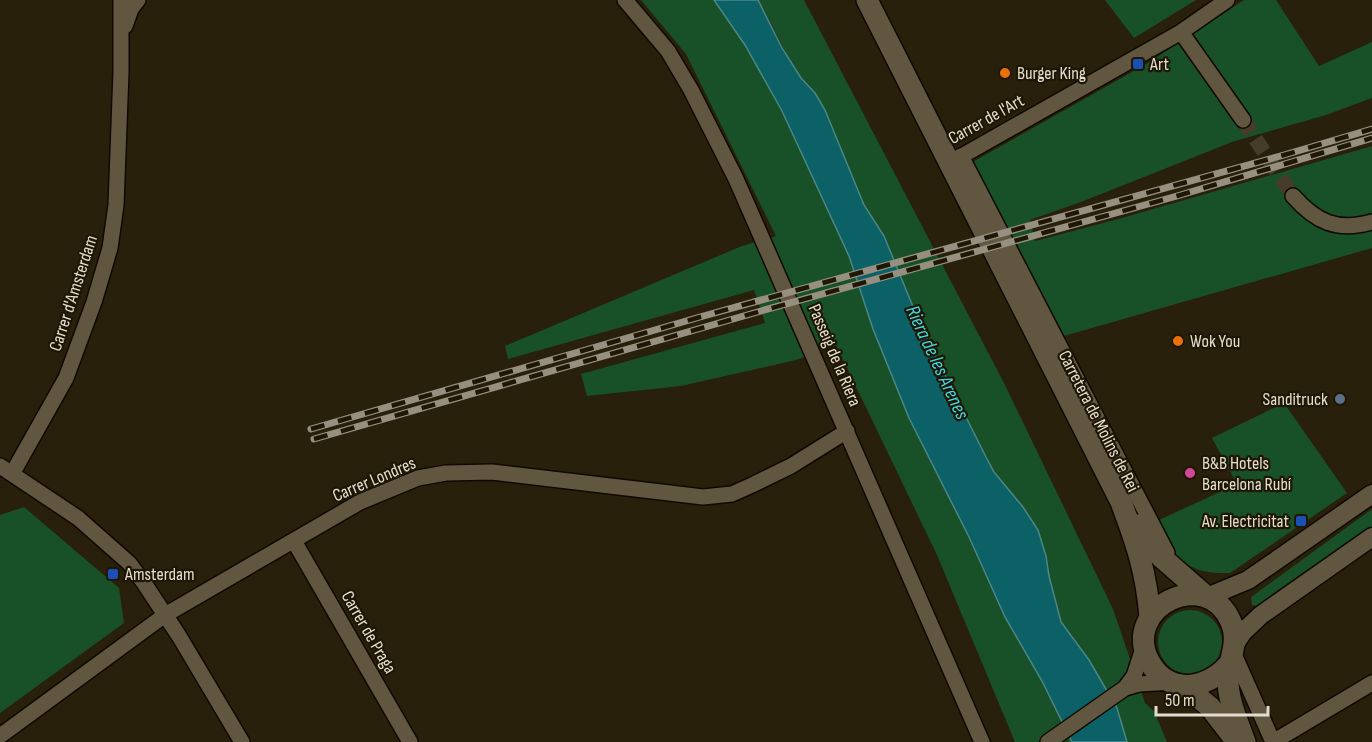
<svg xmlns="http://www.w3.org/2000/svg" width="1372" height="742" font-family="'Sofia Sans Condensed',sans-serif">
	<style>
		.green { fill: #185027 }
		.water { fill: #0c6166; stroke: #4c8686; stroke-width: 1.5 }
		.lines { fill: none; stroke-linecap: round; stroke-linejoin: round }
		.minor-tunnel { stroke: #453c2a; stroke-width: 15; stroke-dasharray: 15 8; stroke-linecap: butt }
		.minor-casing { stroke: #110900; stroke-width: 18 }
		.tertiary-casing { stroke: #110900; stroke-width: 21 }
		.secondary-casing { stroke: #110900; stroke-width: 24 }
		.minor { stroke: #615741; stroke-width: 15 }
		.tertiary { stroke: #615741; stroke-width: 18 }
		.secondary { stroke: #615741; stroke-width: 21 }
		.rail-casing { stroke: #979081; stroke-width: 7 }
		.rail { stroke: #1f1704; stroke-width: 4.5; stroke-dasharray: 14; stroke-linecap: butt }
		.transit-dot { fill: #1a4fb4; stroke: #1f1704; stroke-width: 2 }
		.food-dot { fill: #e8710a; stroke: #1f1704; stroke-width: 2 }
		.service-dot { fill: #5c6f8a; stroke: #1f1704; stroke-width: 2 }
		.hotel-dot { fill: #d1479c; stroke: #1f1704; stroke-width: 2 }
		.labels { text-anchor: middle; stroke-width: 4.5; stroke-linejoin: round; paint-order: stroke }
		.poi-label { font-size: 18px; fill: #e3ddd1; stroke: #1f1704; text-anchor: start }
		.street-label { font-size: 18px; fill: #e3ddd1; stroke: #1f1704 }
		.water-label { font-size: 20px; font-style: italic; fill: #42d6df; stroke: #1f1704 }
	</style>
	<rect width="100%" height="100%" fill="#29200c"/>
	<!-- green -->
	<path class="green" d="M641,0H714L745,45L782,111L849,256L868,313L909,418L969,537L1005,617L1042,681L1072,742H1015L937,555L836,345L796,360L681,386L587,396L581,374L765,323L754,290L508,359L505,346L742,246L776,236L686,54Z
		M758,0H804L1005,385L1113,609L1145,703L1154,711L1167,742H1127L1117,708L1089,660L1061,622L1049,576L1046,556L1038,530L1023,507L994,472L986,457L923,331L884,236L864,205L815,93C787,66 778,32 758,0Z
		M1105,0H1196L1134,38Z
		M1244,0H1276L1319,66L1372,42V98L1326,115L1232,142L1081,202L1030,220L1035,241L1122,218L1372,146V248L1050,340L962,168L1148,63Z
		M1284,403L1347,493L1230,573C1184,575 1176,555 1146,526L1237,484L1212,438Z
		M24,507L119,588L124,623L0,713V515Z
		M1372,509V530L1263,607L1252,605L1251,597Z
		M1158 642a32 32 0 1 1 64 0a32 32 0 1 1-64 0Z"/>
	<!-- water -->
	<path class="water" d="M714,0H758L782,48L801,78L815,93L825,110L864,205L884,236L923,331L986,457L994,472L1023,507L1038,530L1046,556L1049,576L1061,622L1089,660L1117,708L1127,742H1072L1071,740L1042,681L1005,617L969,537L909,418L873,329L849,256L782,111L745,45Z"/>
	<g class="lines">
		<!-- minor-tunnel -->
		<path class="minor-tunnel" d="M1243,120L1293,196"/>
		<!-- minor casing -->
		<g class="minor-casing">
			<path id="minor" d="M625,0L668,51L691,90L736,179L982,742
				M125,26L131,9L138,0
				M1181,32L1243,120
				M961,156L1167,553
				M953,161L1181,32L1227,0
				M1293,196C1316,222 1337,232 1372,222
				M0,466L78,518L129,563L144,583L179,636L242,742
				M12,474L66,378L94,302L110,248L116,205L121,72V0
				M294,541L410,742
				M1233,652L1273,742
				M1125,688L1139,684L1172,682
				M0,736L165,615L360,502L418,478L446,473L492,472L703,497L732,494L752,485L791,466L847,431
				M1048,742L1125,688L1134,676L1144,645
				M1273,742L1372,683"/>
		</g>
		<!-- tertiary casing -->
		<g class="tertiary-casing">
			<path id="tertiary" d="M1207,597L1248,580L1372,494
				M1235,644L1243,632L1261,615L1372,537"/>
		</g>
		<!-- secondary casing -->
		<g class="secondary-casing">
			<path id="secondary" d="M867,0L1121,502C1137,545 1146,571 1150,617
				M1137,525L1161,557L1207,597
				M1229,664C1207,690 1168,696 1149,661C1121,607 1207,565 1231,622C1240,642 1228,660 1228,680C1228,701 1238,722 1245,742
				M1184,686L1210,707L1237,742"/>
		</g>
		<!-- minor -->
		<use href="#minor" class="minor"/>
		<!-- tertiary -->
		<use href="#tertiary" class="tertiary"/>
		<!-- secondary -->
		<use href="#secondary" class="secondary"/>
		<!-- rail casing -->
		<g class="rail-casing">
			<path id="rail" d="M311,429L700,317L1284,155L1372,129
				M314,439L761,311L1177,196L1372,138"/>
		</g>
		<!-- rail -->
		<use href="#rail" class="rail"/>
	</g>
	<!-- markers -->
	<g class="transit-dot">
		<rect x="1132" y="58" width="12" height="12" rx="3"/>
		<rect x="1295" y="515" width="12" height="12" rx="3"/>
		<rect x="107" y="568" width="12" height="12" rx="3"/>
	</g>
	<g class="food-dot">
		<circle cx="1005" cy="73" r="6"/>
		<circle cx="1178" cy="341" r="6"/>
	</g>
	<circle class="service-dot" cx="1340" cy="399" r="6"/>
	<circle class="hotel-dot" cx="1190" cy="473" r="6"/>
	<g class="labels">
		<!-- poi labels -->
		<g class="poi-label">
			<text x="1150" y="70">Art</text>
			<text x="1017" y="79">Burger King</text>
			<text x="1190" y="347">Wok You</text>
			<text x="1328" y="405" text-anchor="end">Sanditruck</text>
			<text x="1202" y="469">B&amp;B Hotels<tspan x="1202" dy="21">Barcelona Rubí</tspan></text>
			<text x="1289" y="527" text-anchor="end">Av. Electricitat</text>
			<text x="125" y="580">Amsterdam</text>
		</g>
		<!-- street labels -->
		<g class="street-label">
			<text transform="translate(986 119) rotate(-29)" y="6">Carrer de l'Art</text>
			<text transform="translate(73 293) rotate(-72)" y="6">Carrer d'Amsterdam</text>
			<text transform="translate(835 355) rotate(67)" y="6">Passeig de la Riera</text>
			<text transform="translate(1099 421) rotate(63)" y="6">Carretera de Molins de Rei</text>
			<text transform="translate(374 479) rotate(-23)" y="6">Carrer Londres</text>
			<text transform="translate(369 632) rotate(60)" y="6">Carrer de Praga</text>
		</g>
		<!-- water labels -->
		<g class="water-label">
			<text transform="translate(938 362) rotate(65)" y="7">Riera de les Arenes</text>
		</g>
	</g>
	<!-- scale -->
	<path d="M1156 706v9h112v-9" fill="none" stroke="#e3ddd1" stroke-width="3"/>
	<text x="1165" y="706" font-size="18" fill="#e3ddd1" stroke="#1f1704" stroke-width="4.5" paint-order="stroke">50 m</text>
</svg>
